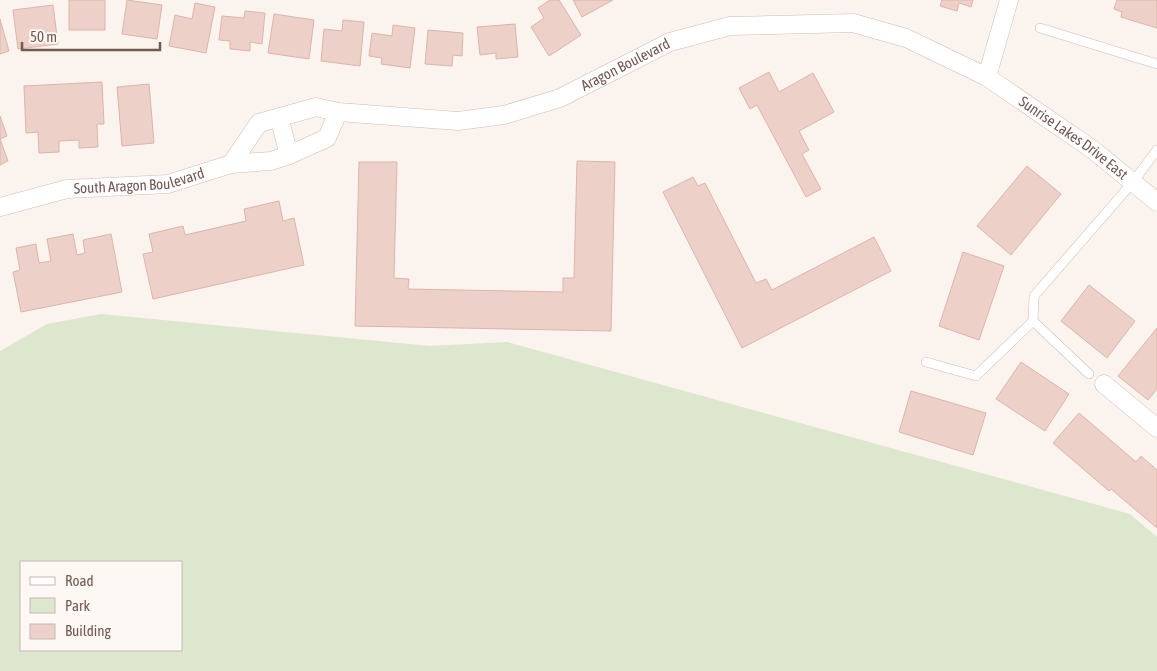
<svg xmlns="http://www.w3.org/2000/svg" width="1157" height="671" font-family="'Asap Condensed',sans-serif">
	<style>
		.green { fill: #dde7cd; fill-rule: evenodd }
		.building { fill: #edd0c8; stroke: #ddb4ab }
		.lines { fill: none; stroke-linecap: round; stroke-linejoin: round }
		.service-casing { stroke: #cebcb6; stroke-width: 10 }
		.minor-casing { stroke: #cebcb6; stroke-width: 19 }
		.service { stroke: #fff; stroke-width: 9 }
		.minor { stroke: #fff; stroke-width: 18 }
		.labels { text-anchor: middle; stroke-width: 5; stroke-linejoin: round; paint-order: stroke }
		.street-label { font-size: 15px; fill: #745852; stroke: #fdf8f4 }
	</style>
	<rect width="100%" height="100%" fill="#fbf3ed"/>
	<!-- green -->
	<path class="green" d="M101,314L430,346L507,342L1130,514L1157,537V671H0V351L47,324ZM21,562H181V650H21Z"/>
	<!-- building -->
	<path class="building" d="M69,0H105V30H69Z
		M127,0L162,5L157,39L122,34Z
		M550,0H559L581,35L549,56L531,27L544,18L538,8Z
		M573,0H613L582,17Z
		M942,0H973L971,7L959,3L957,11L940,6Z
		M1117,0H1157V28L1121,17L1122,12L1114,9Z
		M195,3L215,7L206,53L169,46L175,15L192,19Z
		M53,5L58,44L18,49L13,10Z
		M245,11L265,13L262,44L250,42V51L230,49V41L219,40L222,16L244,18Z
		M274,14L314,20L309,59L268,53Z
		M0,19L9,51L0,54Z
		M343,20L364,22L360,66L321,61L324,29L342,31Z
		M515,24L518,57L496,59V53L480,55L477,27Z
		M393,25L415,28L410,68L381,64L382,58L369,56L372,33L392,36Z
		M428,30L463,33L462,56L453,55L452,66L425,64Z
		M769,72L779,92L813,73L834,112L799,131L809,150L802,154L821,189L806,197L757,105L750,109L739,88Z
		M102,82L104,124H97L98,147L79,148V140L59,141V152L39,153L38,132L26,133L24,86Z
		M149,84L154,143L122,146L117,87Z
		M0,116L7,136L0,139L8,161L0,165Z
		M577,161L615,162L611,331L355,326L359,162H397L394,278L409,279L408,289L563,292V278H574Z
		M1027,166L1061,194L1011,255L977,226Z
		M693,177L698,186L705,183L756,283L766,279L772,290L874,237L891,271L742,348L663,192Z
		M279,201L283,221L294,218L304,265L153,299L143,254L153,252L149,234L183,226L185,235L246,221L244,209Z
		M73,234L77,255L85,253L83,240L111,234L122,292L21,312L13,272L20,270L16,248L36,244L39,263L51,261L47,239Z
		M963,252L1004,266L979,340L939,326Z
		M1089,285L1135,321L1107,358L1061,321Z
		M1157,328V389L1148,400L1118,376Z
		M1021,362L1069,394L1045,431L996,399Z
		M911,391L986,413L973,455L899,432Z
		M1079,413L1136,462L1141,456L1157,470V528L1111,489L1109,491L1053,443Z"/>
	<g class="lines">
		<!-- service casing -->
		<g class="service-casing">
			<path id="service" d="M1040,28L1157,64
				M1033,321L1089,374
				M926,362L976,376L1033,321L1034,296L1133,182L1157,150"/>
		</g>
		<!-- minor casing -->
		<g class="minor-casing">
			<g id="minor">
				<path d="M987,77L1009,0"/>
				<path d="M279,117L289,155"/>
				<path id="s1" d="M231,164L259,123L316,107L338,112L458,121L504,115L560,98L670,42L730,26L853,23L906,38L987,77L1092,149L1157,202"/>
				<path id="s2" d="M0,207L67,189L168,184L231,164L271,161L289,155L327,138L338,112"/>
				<path d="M1104,384L1157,428"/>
			</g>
		</g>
		<!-- service -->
		<use href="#service" class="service"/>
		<!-- minor -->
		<use href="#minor" class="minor"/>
	</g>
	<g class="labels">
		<!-- street labels -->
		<g class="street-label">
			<text dy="5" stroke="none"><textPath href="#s1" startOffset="430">Aragon Boulevard</textPath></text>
			<text dy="5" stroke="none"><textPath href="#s1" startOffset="916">Sunrise Lakes Drive East</textPath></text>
			<text dy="5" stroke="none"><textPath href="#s2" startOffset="142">South Aragon Boulevard</textPath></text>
		</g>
	</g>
	<!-- legend -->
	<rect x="20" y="561" width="162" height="90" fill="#fdf8f4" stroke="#c6b8b3"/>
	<rect x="30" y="577" width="25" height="8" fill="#ffffff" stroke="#c6b8b3"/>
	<text x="65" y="586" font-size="15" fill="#745852">Road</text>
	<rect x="30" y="598" width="25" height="15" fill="#dde7cd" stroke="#c6b8b3"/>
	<text x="65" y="611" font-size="15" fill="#745852">Park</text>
	<rect x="30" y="624" width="25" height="15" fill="#edd0c8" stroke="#c6b8b3"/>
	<text x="65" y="636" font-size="15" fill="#745852">Building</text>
	<!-- scale -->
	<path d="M22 42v8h138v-8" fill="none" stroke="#745852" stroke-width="2.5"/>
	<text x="30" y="42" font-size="15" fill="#745852" stroke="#fdf8f4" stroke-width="4" paint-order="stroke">50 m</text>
</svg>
